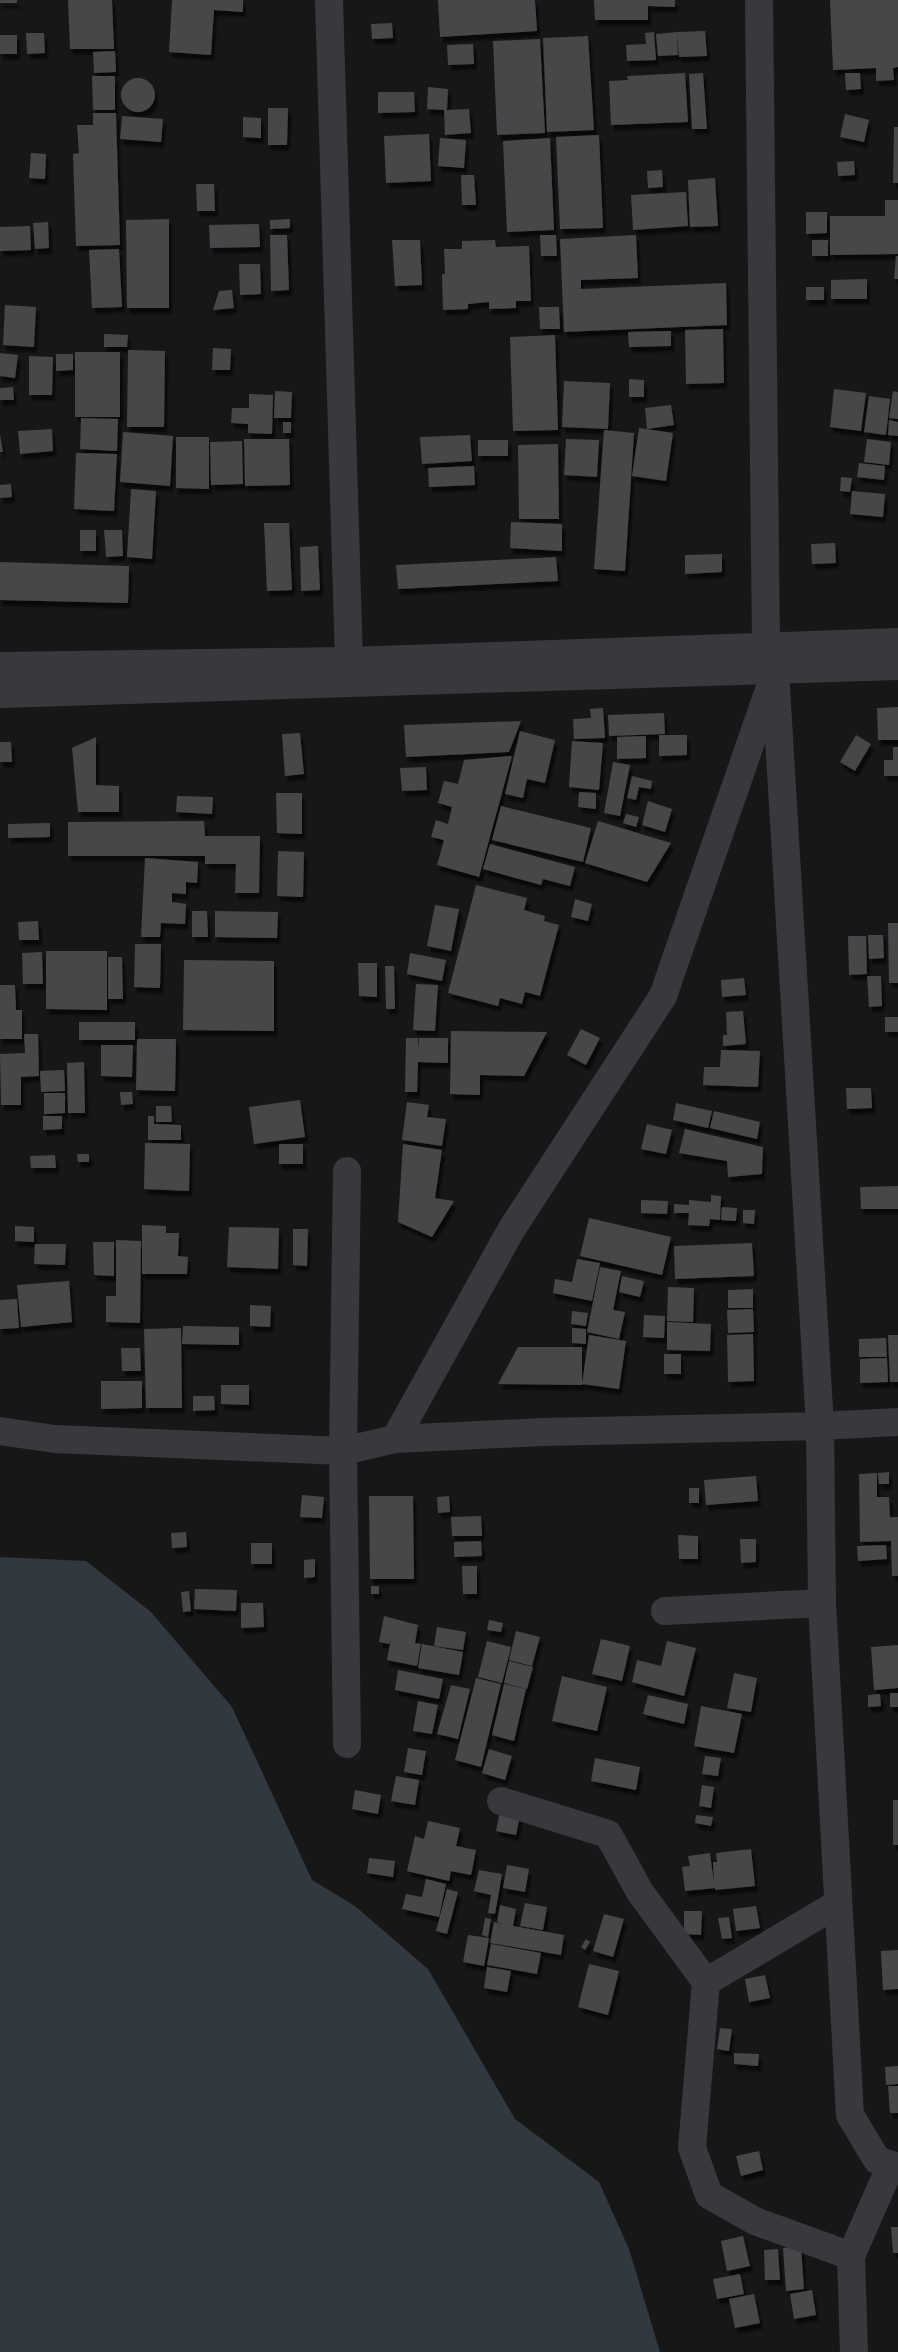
<svg xmlns="http://www.w3.org/2000/svg" width="898" height="2352" font-family="'Titillium Web',sans-serif">
	<style>
		.water { fill: #32383f }
		.building { fill: #46474a; filter: url(#shadow) }
		.lines { fill: none; stroke-linecap: round; stroke-linejoin: round }
		.minor { stroke: #38393d; stroke-width: 28 }
		.tertiary { stroke: #38393d; stroke-width: 28 }
	</style>
	<defs>
		<filter id="shadow"><feDropShadow dx="3" dy="5.5" stdDeviation="1" flood-color="#0009"/></filter>
	</defs>
	<rect width="100%" height="100%" fill="#171718"/>
	<!-- water -->
	<path class="water" d="M0,1557L86,1561L151,1612L232,1707L312,1880L355,1906L428,1969L515,2119L599,2182L629,2249L660,2352H0Z"/>
	<!-- building -->
	<path class="building" d="M0,0H17V3H0Z
		M68,0H112L114,49H70Z
		M172,0H243V12L214,10L211,55L169,52Z
		M438,0H535L537,31L440,37Z
		M594,0H675V7L648,6V20H595Z
		M830,0H898V67L893,68L894,80L876,81V68L833,70Z
		M392,23L393,38L372,39L371,24Z
		M705,31L707,56L679,57L677,32Z
		M654,32L656,60L627,61L626,45L646,44L645,33Z
		M677,32L678,55L658,56L656,34Z
		M26,33H44L45,53L27,54Z
		M0,35H17V54H0Z
		M588,36L594,130L547,132L543,38Z
		M540,39L545,133L497,135L493,41Z
		M473,44L474,64L448,65L447,45Z
		M115,51L116,72L94,73L93,52Z
		M685,73L688,122L611,125L609,81L628,80L627,76Z
		M703,73L707,129H692L689,74Z
		M845,73H860L861,89L846,90Z
		M92,76H115V110H93Z
		M121 95a17 17 0 1 1 34 0a17 17 0 1 1-34 0Z
		M428,87L448,89L447,110L469,109L471,133L445,135L444,110L427,109Z
		M378,92H414L415,112L378,113Z
		M268,108H288L287,145H268Z
		M93,113H116L120,245L76,246L73,154L79,153L77,125H93Z
		M845,114L869,120L864,142L840,137Z
		M122,116L163,119L161,142L120,139Z
		M243,117L261,118V138L243,137Z
		M894,127H898V183H893Z
		M429,134L431,181L386,183L384,136Z
		M599,135L603,228L560,229L556,137Z
		M440,138L466,140L464,168L438,166Z
		M550,138L554,230L507,232L503,141Z
		M31,153L46,154L45,179L29,178Z
		M854,161L855,175L838,176L837,162Z
		M662,170L663,187L648,188L647,171Z
		M461,175H474L476,205H462Z
		M715,178L718,226L690,227L688,180Z
		M196,184H214L215,211H197Z
		M686,192L688,226L633,230L631,195Z
		M885,200H898V254L830,255V216H885Z
		M806,212H827V233L806,234Z
		M169,219V308H127L126,220Z
		M290,219V228L270,229V220Z
		M48,222L49,248L35,249L33,223Z
		M259,224L260,247L210,248L209,225Z
		M30,226L31,250L0,251V227Z
		M270,235H287L289,290L271,291Z
		M540,235H556L557,256H541Z
		M636,235L638,278L581,280V289L726,283L727,325L564,332L560,239Z
		M392,240H420L422,285L395,286Z
		M495,240L496,247L529,246L531,301H516V308L489,309V302L468,304V309L443,310L442,274H445L444,249H462V241Z
		M812,240H828V256H812Z
		M119,249L122,307L92,308L89,250Z
		M896,256H898V279H894Z
		M239,264H260L261,294L240,295Z
		M867,279V299H831V280Z
		M806,287H824V300H806Z
		M232,290L234,308L213,310L219,291Z
		M5,305L36,307L34,347L3,345Z
		M539,307H559L560,329H540Z
		M723,329L724,383L686,384L685,330Z
		M671,331V346L629,347L628,332Z
		M104,334L128,335L127,347H104Z
		M555,335L558,430L513,431L510,337Z
		M213,348L231,349L230,370H212Z
		M128,350L165,351L164,427H127Z
		M75,352H120V417H75Z
		M0,353L18,355L15,378L0,376Z
		M56,354H73V370L56,371Z
		M29,356L53,357L52,395H29Z
		M629,379L644,380V397H629Z
		M564,381L610,383L608,429L562,427Z
		M13,387L14,400H0V388Z
		M834,389L866,393L861,431L830,427Z
		M275,391L292,392L291,418H274Z
		M893,391L898,392V419L889,418Z
		M249,394L273,395L272,434L248,433V424L231,423L232,408H249Z
		M869,396L890,399L886,435L864,432Z
		M671,405L674,425L647,429L645,408Z
		M81,418L118,419L117,451L80,449Z
		M889,420L898,422V436L888,435Z
		M283,422H291V433H283Z
		M639,428L673,433L666,481L632,476Z
		M52,429L53,451L20,454L18,431Z
		M604,430L634,433L625,571L594,569Z
		M123,432L173,436L170,486L120,482Z
		M0,434L3,452H0Z
		M470,435L472,461L422,464L420,437Z
		M176,437H209V489L176,488Z
		M244,439H289L290,485L245,486Z
		M566,439L599,440L597,477L564,475Z
		M867,439L891,442L889,465L864,462Z
		M478,440H508V456H478Z
		M242,441L243,484L211,485L210,442Z
		M558,444L559,519H519L518,445Z
		M76,453L117,454L114,511L74,509Z
		M859,463L885,466L884,480L857,477Z
		M474,466L475,485L429,487L428,468Z
		M841,477L852,478L850,492L840,491Z
		M11,484L12,497L0,498V485Z
		M131,489L156,491L152,559L127,557Z
		M852,491L885,494L883,517L850,514Z
		M511,522L562,524V551L510,548Z
		M264,523H289L292,590L267,591Z
		M80,530H96V551H80Z
		M104,530H122L123,556L106,557Z
		M835,543L836,563L812,564L811,544Z
		M318,546L320,590L301,591L300,547Z
		M722,554V572L685,574V555Z
		M556,557L558,581L398,589L396,565Z
		M0,562L129,566L128,603L0,600Z
		M898,707V740H878L877,708Z
		M603,708L605,738L574,739L573,719L591,718L590,709Z
		M664,713L665,734L609,736L608,715Z
		M521,721L509,752L406,757L404,725Z
		M520,731L555,740L545,783L527,779L523,798L505,794Z
		M300,733L304,774L285,776L282,734Z
		M659,735H687V755L659,756Z
		M856,735L871,744L855,771L840,762Z
		M646,736V758L617,759V737Z
		M96,737V785L119,786V812H78L72,748Z
		M572,741L603,743L599,790L569,787Z
		M0,742H11L12,762H0Z
		M893,747H898V776H884V760H893Z
		M512,756L479,877L437,865L444,840L431,837L436,820L448,824L452,807L438,803L444,781L458,784L464,760Z
		M613,762L630,765L620,816L604,813Z
		M426,767L427,790L402,791L400,768Z
		M632,776L652,781L651,789L639,787L636,800L627,798Z
		M579,792L596,793V809L578,807Z
		M276,793H302V834L277,833Z
		M177,796L213,797L212,814L176,812Z
		M648,801L672,809L665,832L642,825Z
		M501,806L591,828L583,862L492,840Z
		M626,814L639,817L636,827L623,823Z
		M204,821L205,836H260L259,893H235L236,864H205V856H68V822Z
		M598,821L671,843L647,882L585,863Z
		M50,823V837L8,838V824Z
		M490,844L575,867L570,886L543,879L541,885L483,869Z
		M278,851L304,852L303,897L277,896Z
		M145,858L198,862L197,883L186,882V894L172,893V902L186,904L185,924L161,923L160,937H141Z
		M476,885L527,898L524,910L545,916L544,921L559,925L540,996L525,992L522,1004L500,998L498,1006L448,993Z
		M575,899L592,904L588,921L571,917Z
		M435,905L459,909L451,951L427,946Z
		M192,911H207L208,937H192Z
		M215,911L278,912L277,938L215,937Z
		M38,921L39,940H19L18,922Z
		M888,923H898V983H889Z
		M868,935H883L884,958L869,959Z
		M848,936H866L867,974L849,975Z
		M135,944H161L160,988L134,987Z
		M46,951H107V1010L46,1009Z
		M42,952L43,984H23L22,953Z
		M410,953L446,960L442,981L407,974Z
		M108,957H122L123,999H108Z
		M184,960L274,961V1031L183,1030Z
		M358,963H377V997L359,996Z
		M385,966H394L395,1009H386Z
		M867,976H881L882,1006L869,1007Z
		M744,978L746,995L722,997L721,980Z
		M416,984L438,985L435,1031L413,1030Z
		M0,985H15L16,1010H22V1039H0Z
		M743,1011L746,1044L723,1046V1035H727L726,1012Z
		M885,1017H898V1032H885Z
		M79,1022H135V1040H79Z
		M581,1029L600,1038L586,1065L567,1055Z
		M451,1031L547,1032L524,1076L480,1075V1095L450,1094Z
		M24,1034H38L39,1076L21,1077V1105H1L0,1054L25,1053Z
		M406,1038H418V1050L419,1038H448V1063L418,1062L417,1092H405Z
		M137,1039H176L175,1091L136,1090Z
		M101,1045H133L132,1077L101,1076Z
		M721,1050L760,1051L758,1087L703,1085L704,1067H720Z
		M84,1062L85,1113H68L67,1063Z
		M64,1070L65,1091L41,1092L40,1071Z
		M846,1088H871L872,1108L847,1109Z
		M120,1092H132L133,1104L121,1105Z
		M44,1093H65V1113L44,1114Z
		M300,1100L305,1137L254,1144L249,1107Z
		M407,1102L429,1105L427,1117L446,1119L442,1146L402,1140Z
		M676,1103L712,1111L708,1128L673,1120Z
		M156,1106H171L172,1122H156Z
		M714,1111L760,1122L757,1139L710,1128Z
		M43,1116H62V1129L43,1130Z
		M148,1116H154V1124L181,1125V1140H148Z
		M647,1124L672,1130L666,1154L641,1149Z
		M685,1129L763,1147L762,1174L728,1177L727,1161L679,1153Z
		M145,1143L190,1144L189,1191L144,1189Z
		M279,1144H303V1164H279Z
		M403,1144L442,1150L435,1198L454,1201L432,1237L398,1222Z
		M77,1154H89V1162H78Z
		M55,1155L56,1168H31L30,1156Z
		M898,1186V1209H861L860,1187Z
		M711,1195L721,1196L720,1220L710,1219L709,1226L688,1225L689,1213H674V1204L689,1205V1200L711,1202Z
		M641,1200L668,1201L667,1214L641,1213Z
		M722,1207L737,1208L736,1221L721,1220Z
		M743,1210H755L754,1224L743,1223Z
		M589,1218L671,1237L662,1275L580,1256Z
		M142,1225L166,1226V1233H179L178,1256L188,1257L187,1274H142Z
		M15,1226L34,1227V1242L15,1241Z
		M229,1227L279,1228L278,1269L227,1267Z
		M293,1229H308L307,1266L293,1265Z
		M116,1240L141,1241L140,1323L106,1322V1296H116Z
		M93,1242H114V1276L94,1275Z
		M752,1243L754,1276L675,1279L674,1246Z
		M35,1244H66L65,1265L34,1264Z
		M577,1259L600,1263L592,1301L553,1293L555,1279L572,1282Z
		M600,1267L621,1271L613,1310L625,1312L619,1339L587,1332Z
		M622,1276L644,1281L640,1297L619,1292Z
		M69,1281L72,1322L21,1327L17,1285Z
		M668,1287L694,1288L693,1322L667,1321Z
		M753,1289V1308H728V1290Z
		M17,1299L19,1328L0,1329V1300Z
		M250,1305L271,1306L270,1327L250,1326Z
		M753,1309L754,1332L728,1333L727,1310Z
		M572,1311L588,1313L586,1326L571,1324Z
		M644,1315L665,1316L664,1338L643,1337Z
		M667,1322L711,1324L710,1351L667,1350Z
		M183,1326L239,1327V1345L182,1344Z
		M181,1328L182,1408H146L144,1329Z
		M572,1328L586,1329V1344L572,1343Z
		M753,1334L754,1381L728,1382L727,1335Z
		M589,1335L626,1341L619,1389L582,1384Z
		M888,1335H898V1382H890Z
		M886,1338L887,1357H859V1339Z
		M518,1347H582V1385L498,1384Z
		M121,1348H140L141,1371H122Z
		M664,1354H681V1374H664Z
		M887,1358L888,1382L860,1383V1359Z
		M101,1381H142V1408L101,1409Z
		M221,1385H249V1405L221,1404Z
		M193,1396H214L215,1410L193,1411Z
		M889,1472V1484H879L878,1473Z
		M877,1473V1497H889L890,1517H898V1576H892L891,1541L860,1542L859,1474Z
		M756,1476L758,1501L706,1505L704,1480Z
		M689,1488H699V1503H689Z
		M302,1495L324,1497L322,1518L300,1517Z
		M369,1496H413L414,1579H370Z
		M449,1496L450,1512L438,1513L437,1497Z
		M481,1516L482,1536H452L451,1517Z
		M186,1532L187,1547L172,1548L171,1533Z
		M678,1535L698,1536V1559H679Z
		M740,1539H756V1562L741,1563Z
		M481,1541L482,1556L454,1557V1542Z
		M251,1543H272V1564H251Z
		M886,1545L887,1559L858,1561L857,1546Z
		M315,1559V1577L304,1578V1560Z
		M462,1566H477V1594H463Z
		M371,1586H379V1594H371Z
		M195,1589L237,1590L236,1611L194,1609Z
		M189,1591L191,1611L183,1612L181,1592Z
		M241,1603H263L264,1627L241,1628Z
		M384,1616L418,1625L415,1643L421,1644L417,1666L387,1660L391,1638L389,1644L379,1642Z
		M489,1620L503,1623L501,1632L487,1630Z
		M437,1627L466,1632L463,1650L434,1646Z
		M516,1631L540,1637L532,1666L509,1660Z
		M601,1639L630,1646L622,1681L592,1674Z
		M487,1641L511,1647L502,1683L478,1677Z
		M667,1641L696,1648L684,1696L632,1682L637,1660L661,1666Z
		M422,1644L463,1652L459,1675L418,1668Z
		M898,1645V1688L874,1690L871,1647Z
		M509,1661L533,1667L527,1689L504,1683Z
		M398,1670L443,1679L439,1699L395,1690Z
		M734,1673L757,1678L751,1712L727,1708Z
		M562,1676L607,1687L597,1731L552,1721Z
		M476,1678L501,1684L481,1767L455,1760Z
		M504,1684L526,1689L514,1741L492,1735Z
		M451,1685L470,1689L458,1739L437,1734Z
		M890,1693H898V1707H890Z
		M880,1694L881,1706L868,1707V1695Z
		M648,1695L688,1704L684,1724L643,1714Z
		M418,1701L438,1705L432,1734L413,1731Z
		M701,1706L742,1714L734,1753L694,1746Z
		M408,1748L426,1751L422,1775L404,1772Z
		M489,1749L512,1756L505,1780L482,1773Z
		M705,1756L721,1758L718,1776L702,1774Z
		M595,1758L640,1767L636,1790L591,1781Z
		M396,1776L419,1780L415,1805L391,1801Z
		M702,1785L714,1787L711,1808L699,1806Z
		M355,1790L381,1795L378,1814L352,1809Z
		M893,1800H898V1845H893Z
		M500,1811L520,1815L516,1835L496,1831Z
		M696,1815L713,1817L711,1826L695,1823Z
		M428,1821L460,1828L456,1846L476,1850L471,1875L451,1871L449,1881L407,1871L415,1836L424,1839Z
		M751,1849L755,1886L715,1890V1888L685,1891L682,1867L690,1866L688,1856L710,1853L714,1884L713,1862H717L716,1853Z
		M369,1858L395,1861L393,1877L367,1873Z
		M507,1865L529,1869L525,1892L503,1888Z
		M479,1870L502,1874L495,1914L488,1913L491,1895L474,1891Z
		M426,1879L446,1884L439,1917L402,1909L406,1894L422,1897Z
		M447,1889L458,1892L447,1934L436,1931Z
		M525,1903L547,1907L543,1930L520,1926Z
		M500,1905L516,1909L513,1926L564,1935L561,1955L490,1943L494,1922L503,1924L497,1922Z
		M756,1906L760,1928L736,1931L733,1909Z
		M684,1911H702L701,1935L684,1934Z
		M604,1914L624,1919L613,1957L593,1951Z
		M729,1917L732,1938L722,1939L718,1918Z
		M485,1918L491,1919L488,1937L482,1935Z
		M468,1935L489,1938L484,1966L463,1962Z
		M586,1939L590,1942L585,1950L581,1947Z
		M491,1944L541,1953L537,1974L487,1965Z
		M898,1950V1989L883,1990L881,1951Z
		M589,1964L619,1971L608,2015L578,2007Z
		M487,1967L511,1971L507,1992L484,1988Z
		M765,1975L770,1998L749,2002L745,1979Z
		M720,2028L732,2029L729,2051L717,2049Z
		M734,2053L759,2054L758,2066L734,2064Z
		M898,2066V2084L886,2085L885,2067Z
		M888,2086H898V2113H890Z
		M759,2151L763,2170L741,2176L736,2156Z
		M891,2227H898V2253H893Z
		M743,2236L750,2266L727,2271L721,2241Z
		M801,2247L804,2289L786,2291L783,2248Z
		M778,2249L780,2280H765L764,2250Z
		M740,2274L744,2294L717,2299L713,2279Z
		M812,2290L816,2315L794,2319L790,2294Z
		M754,2294L760,2323L735,2328L729,2299Z"/>
	<g class="lines">
		<!-- minor -->
		<path class="minor" d="M329,0L349,661
			M759,0L766,646
			M775,671L820,1426L822,1603L850,2115L877,2160L898,2167
			M0,1431L55,1439L343,1451L395,1439L543,1432L820,1426L898,1422
			M395,1439L511,1230L663,996L771,684
			M665,1611L822,1603
			M347,1744L343,1451L347,1171
			M501,1801L608,1834L640,1892L706,1982
			M837,1904L706,1982L692,2148L709,2195L755,2221L851,2256
			M854,2352L851,2256L891,2165"/>
		<!-- tertiary -->
		<path class="tertiary" d="M0,666L349,661L898,642
			M0,694L898,666"/>
	</g>
</svg>
